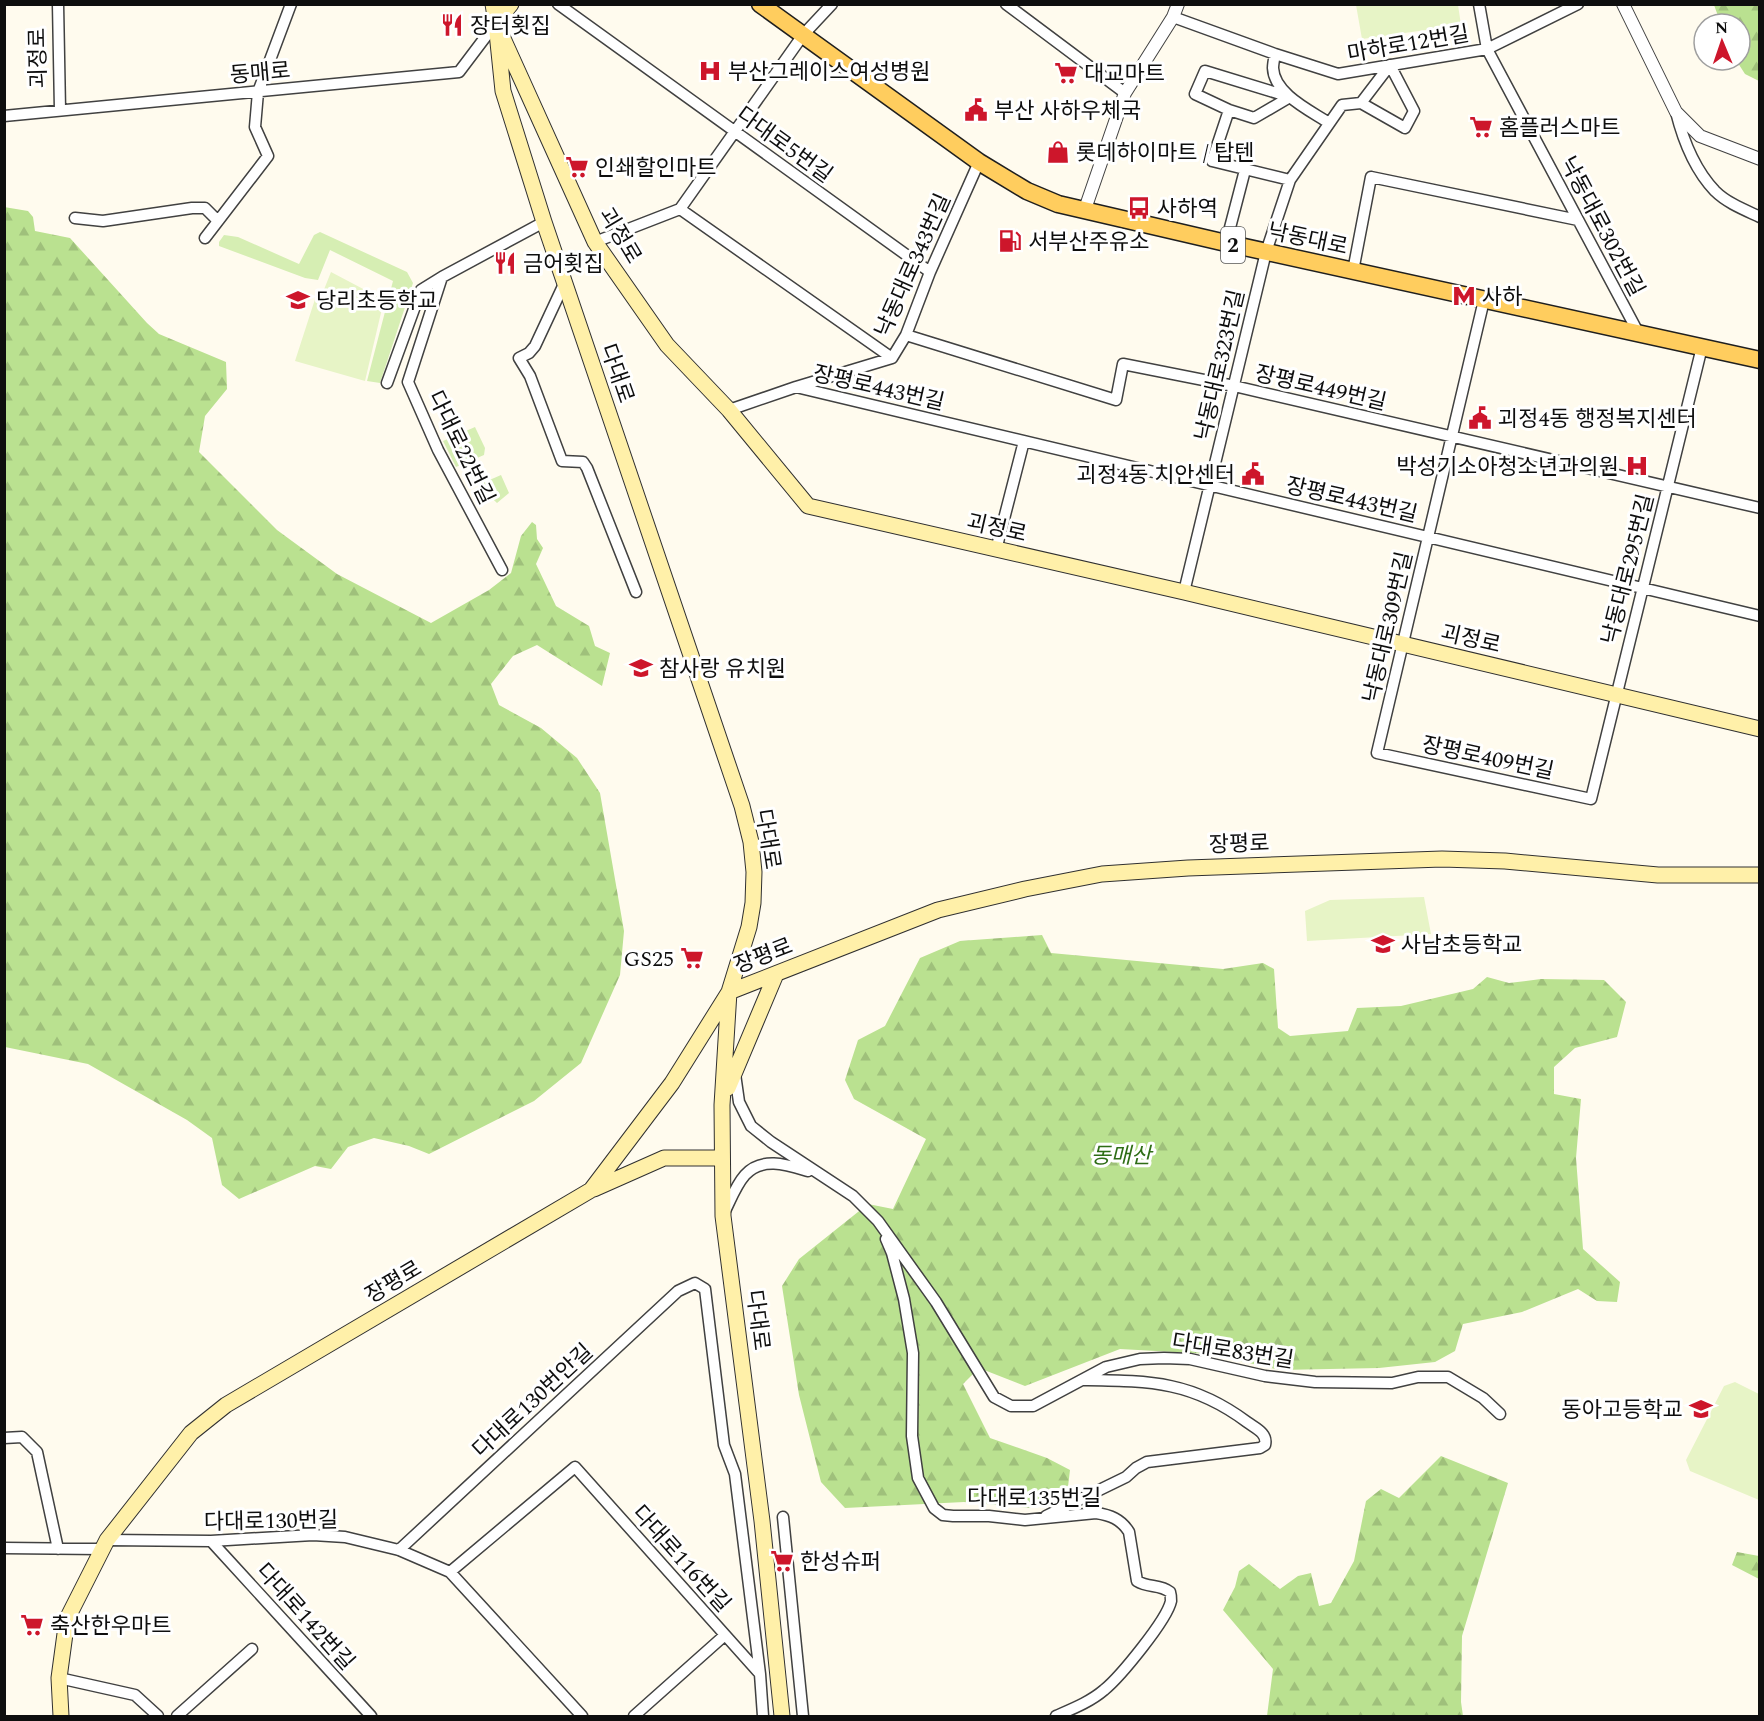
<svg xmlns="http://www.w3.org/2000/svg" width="1764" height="1721" font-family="Spectral,'Noto Sans KR',serif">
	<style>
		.green { fill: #d6eeb3 }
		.forest { fill: url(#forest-firs) }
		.pitch { fill: #e7f4c6 }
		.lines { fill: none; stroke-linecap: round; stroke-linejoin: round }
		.minor-casing { stroke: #414141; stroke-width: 13 }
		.tertiary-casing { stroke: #414141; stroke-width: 14 }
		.secondary-casing { stroke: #303030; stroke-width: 17 }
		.primary-casing { stroke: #1f1f1f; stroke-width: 19 }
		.minor { stroke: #fff; stroke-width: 10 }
		.tertiary { stroke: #fff; stroke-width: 12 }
		.secondary { stroke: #fff0a9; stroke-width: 15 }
		.primary { stroke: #ffcd5e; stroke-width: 16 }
		.labels { text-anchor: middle; stroke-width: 6; stroke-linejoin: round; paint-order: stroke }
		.shield { fill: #fff; stroke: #565656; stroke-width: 1.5 }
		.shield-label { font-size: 21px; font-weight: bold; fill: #0e0e0e }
		.poi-label { font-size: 22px; fill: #0e0e0e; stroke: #fff; text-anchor: start }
		.street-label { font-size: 22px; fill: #0e0e0e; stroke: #fff }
		.park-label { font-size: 22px; font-style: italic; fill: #2e6d16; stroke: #fff }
	</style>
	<defs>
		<pattern id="forest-firs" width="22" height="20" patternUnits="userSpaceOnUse" patternTransform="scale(1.5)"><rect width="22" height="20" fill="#bae190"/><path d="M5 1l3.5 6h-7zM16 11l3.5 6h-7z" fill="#9fc07b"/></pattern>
	</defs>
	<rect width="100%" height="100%" fill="#fffbee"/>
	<!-- green -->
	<path class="green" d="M320,232L407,272L413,283L380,383L367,381L393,281L330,250L318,280L305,278L219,246V242L224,235L238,237L299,264L314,235Z
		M475,427L485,448L484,455L456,467L443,441Z
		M501,475L509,493L497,503L478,485Z"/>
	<!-- forest -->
	<path class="forest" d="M1714,5H1759V81L1745,74L1736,60H1740V24H1721Z
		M4,207L28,211L33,217L35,231L70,238L147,323L159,334L226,362L227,389L205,416L199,452L277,530L337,574L431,623L489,590L511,573L521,536L532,522L536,525L537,539L543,548L536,564L556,606L589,626L595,646L610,653L602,686L537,645L513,656L491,684L499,705L541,728L577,758L600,793L624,931L620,975L581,1063L534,1101L429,1154L409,1146L374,1138L348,1147L331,1169L315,1166L239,1199L222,1185L212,1138L187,1120L88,1064L5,1047Z
		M1042,935L1051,953L1223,969L1263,963L1274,969L1278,1028L1290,1036L1348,1031L1357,1008L1401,1006L1473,989L1487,977L1509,983L1541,979L1604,980L1626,1002L1617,1037L1575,1048L1554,1067V1094L1581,1099L1576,1158L1583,1249L1620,1282L1617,1302L1597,1301L1578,1289L1522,1312L1463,1324L1455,1351L1435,1362L1379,1368L1280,1370L1210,1354L1120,1349L1025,1386L979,1368L963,1384L990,1438L1047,1458L1070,1470L1067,1495L1030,1508L964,1502L845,1508L821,1482L799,1395L782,1286L799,1259L868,1204L893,1209L926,1139L854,1099L845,1080L858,1040L885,1026L920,958L960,941Z
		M1441,1456L1508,1483L1462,1636L1461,1702L1463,1716H1267L1273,1669L1223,1610L1235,1587L1239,1571L1249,1564L1280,1589L1298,1576L1311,1573L1319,1606L1331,1603L1354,1561L1366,1501L1381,1489L1399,1498Z
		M1737,1552L1759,1556V1579L1732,1565Z"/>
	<!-- pitch -->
	<path class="pitch" d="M1356,5H1458L1461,25L1362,39Z
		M331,272L384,300L365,381L295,361L317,293L319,291L323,292Z
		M1424,897L1431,934L1307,941L1305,911L1330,900Z
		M1735,1382L1759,1394V1500L1690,1471L1686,1460L1724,1386Z"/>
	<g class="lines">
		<!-- minor casing -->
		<g class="minor-casing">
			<path id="minor" d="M58,4L60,110
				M558,4L930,272
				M1006,4L1125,93
				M1479,4L1487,49L1639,334
				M1173,17L1275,54L1338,74L1487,49L1578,4
				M1275,54C1274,59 1273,64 1273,68C1274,94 1311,111 1329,123
				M1205,71L1290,97L1254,118L1229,110L1195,94Z
				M1229,110L1212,161L1290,180
				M1676,112C1683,140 1695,170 1715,191C1727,203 1745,210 1760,217
				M4,116L459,72L496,23
				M680,209L892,358
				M75,218L103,221L192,208H205L218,221
				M205,238L268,156L255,127L258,92L291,4
				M595,242L680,209L803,35L832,4
				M1226,243L1245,170
				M1353,271L1371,177L1578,220
				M564,284L535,346L529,353L519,358L530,376L562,461L583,462L587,468L636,592
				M1484,300L1377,753L1591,799L1702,347
				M906,335L1116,400L1123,364L1234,386L1760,508
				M387,383L421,290L442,277
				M796,387L1760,616
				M729,410L796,387L892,358L906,335L930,272L979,162
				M996,550L1024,441
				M502,570L438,450L408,382L442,277L544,222
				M1184,592L1266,252L1290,180L1342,105L1361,103L1390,65L1414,111L1405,128L1361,103
				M735,1074L739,1102L751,1126L771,1142L853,1196L878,1221L936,1302L994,1397L1011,1406H1033L1106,1367L1140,1359L1164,1358L1190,1359L1265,1376L1315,1382L1392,1383L1418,1377H1448L1483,1398L1500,1414
				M724,1213C730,1201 736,1185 745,1175C762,1156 788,1165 808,1171
				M886,1239L892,1253L904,1299L913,1353L912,1436L918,1478L934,1508L943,1515L953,1516H989L1025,1520L1096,1513C1110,1515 1121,1519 1129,1532L1137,1581C1148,1588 1160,1584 1170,1592C1171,1595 1171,1599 1171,1601C1167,1620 1120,1677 1104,1690C1090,1702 1072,1709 1056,1716
				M4,1438L22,1437L37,1452L58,1549
				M1046,1516L1126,1477L1136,1468L1147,1462L1260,1448L1265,1445C1268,1433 1255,1428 1247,1422C1192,1381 1150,1381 1085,1380
				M783,1517L803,1716
				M107,1540L211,1541L313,1535L345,1537L399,1550L450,1572L582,1716
				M211,1541L371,1716
				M4,1548L102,1549
				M399,1550L678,1291L695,1283L705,1289L724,1445L735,1474L760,1674L763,1716
				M450,1572L575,1467L760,1674
				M59,1678L135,1695L158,1716
				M177,1716L252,1649
				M634,1716L725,1635"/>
		</g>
		<!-- tertiary casing -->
		<g class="tertiary-casing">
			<path id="tertiary" d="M1623,4L1676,112L1700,136L1760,159
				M1085,209L1125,93L1173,17L1178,4"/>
		</g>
		<!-- secondary casing -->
		<g class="secondary-casing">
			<path id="secondary" d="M493,4L496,23L595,242L667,345L729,410L808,506L1184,592L1760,729
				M511,4L496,23L503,91L544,222L742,806L751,842L754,872L753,903L749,927L729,992L722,1105L723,1216L762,1521L782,1716
				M728,1088L776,974
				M594,1189L664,1158H721
				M61,1716L59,1678L67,1619L107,1540L191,1433L226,1405L591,1190L672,1083L729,992L938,910L1025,889L1102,874L1188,868L1442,859L1505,861L1658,875H1760"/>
		</g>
		<!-- primary casing -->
		<g class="primary-casing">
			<path id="primary" d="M760,4L979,162L1027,191L1058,204L1226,243L1760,360"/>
		</g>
		<!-- minor -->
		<use href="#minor" class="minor"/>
		<!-- tertiary -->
		<use href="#tertiary" class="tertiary"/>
		<!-- secondary -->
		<use href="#secondary" class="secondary"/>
		<!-- primary -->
		<use href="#primary" class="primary"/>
	</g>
	<!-- icons -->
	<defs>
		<g id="restaurant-bare" transform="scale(1.8)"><path d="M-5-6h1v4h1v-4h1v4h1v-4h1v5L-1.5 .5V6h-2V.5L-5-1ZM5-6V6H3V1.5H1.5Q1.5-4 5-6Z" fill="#cd162b" stroke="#fff" stroke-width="2.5" paint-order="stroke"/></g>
		<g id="hospital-bare" transform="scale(1.8)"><path d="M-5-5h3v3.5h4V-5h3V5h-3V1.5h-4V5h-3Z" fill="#cd162b" stroke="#fff" stroke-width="2.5" paint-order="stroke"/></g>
		<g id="supermarket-bare" transform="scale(1.8)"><path d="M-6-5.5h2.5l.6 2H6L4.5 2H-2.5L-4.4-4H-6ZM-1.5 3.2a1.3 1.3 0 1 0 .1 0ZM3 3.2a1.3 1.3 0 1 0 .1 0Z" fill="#cd162b" stroke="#fff" stroke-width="2.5" paint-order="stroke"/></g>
		<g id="civic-bare" transform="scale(1.8)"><path d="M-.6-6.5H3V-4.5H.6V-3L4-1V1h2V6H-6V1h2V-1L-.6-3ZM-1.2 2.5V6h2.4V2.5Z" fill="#cd162b" stroke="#fff" stroke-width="2.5" paint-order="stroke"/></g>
		<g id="shop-bare" transform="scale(1.8)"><path d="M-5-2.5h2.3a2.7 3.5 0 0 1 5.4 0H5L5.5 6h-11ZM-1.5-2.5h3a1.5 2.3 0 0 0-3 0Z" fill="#cd162b" stroke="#fff" stroke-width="2.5" paint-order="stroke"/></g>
		<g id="bus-bare" transform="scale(1.8)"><path d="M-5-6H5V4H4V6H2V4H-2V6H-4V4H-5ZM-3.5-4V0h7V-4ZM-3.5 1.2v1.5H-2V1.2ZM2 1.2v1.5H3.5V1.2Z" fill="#cd162b" stroke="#fff" stroke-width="2.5" paint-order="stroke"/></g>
		<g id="fuel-bare" transform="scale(1.8)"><path d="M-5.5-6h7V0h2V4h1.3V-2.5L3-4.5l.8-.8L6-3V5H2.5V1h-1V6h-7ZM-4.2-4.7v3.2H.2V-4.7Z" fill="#cd162b" stroke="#fff" stroke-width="2.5" paint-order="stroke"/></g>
		<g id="metro-bare" transform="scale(1.8)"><path d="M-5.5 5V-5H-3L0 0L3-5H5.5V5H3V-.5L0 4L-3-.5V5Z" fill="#cd162b" stroke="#fff" stroke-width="2.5" paint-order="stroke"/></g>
		<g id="school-bare" transform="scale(1.8)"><path d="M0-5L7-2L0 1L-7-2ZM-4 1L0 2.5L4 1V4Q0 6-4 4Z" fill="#cd162b" stroke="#fff" stroke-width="2.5" paint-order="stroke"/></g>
	</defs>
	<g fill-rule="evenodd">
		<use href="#restaurant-bare" x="452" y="25"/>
		<use href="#hospital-bare" x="710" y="71"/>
		<use href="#supermarket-bare" x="1066" y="73"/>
		<use href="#civic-bare" x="976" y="110"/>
		<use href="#supermarket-bare" x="1481" y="127"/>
		<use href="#shop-bare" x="1058" y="152"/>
		<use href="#supermarket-bare" x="577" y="167"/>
		<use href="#bus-bare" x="1139" y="208"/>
		<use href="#fuel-bare" x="1010" y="241"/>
		<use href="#restaurant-bare" x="505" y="263"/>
		<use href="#metro-bare" x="1464" y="296"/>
		<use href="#school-bare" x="298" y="300"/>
		<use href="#civic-bare" x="1480" y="418"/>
		<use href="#hospital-bare" x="1637" y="466"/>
		<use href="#civic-bare" x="1253" y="474"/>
		<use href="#school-bare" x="641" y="668"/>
		<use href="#school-bare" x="1383" y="944"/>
		<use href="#supermarket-bare" x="692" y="958"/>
		<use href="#school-bare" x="1701" y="1409"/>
		<use href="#supermarket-bare" x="782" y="1561"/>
		<use href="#supermarket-bare" x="32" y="1625"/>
	</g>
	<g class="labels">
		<!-- shield labels -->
		<rect class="shield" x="1221" y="227" width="24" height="36" rx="4.5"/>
		<g class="shield-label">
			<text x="1233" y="252">2</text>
		</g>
		<!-- poi labels -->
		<g class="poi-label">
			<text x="470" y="33">장터횟집</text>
			<text x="728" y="79">부산그레이스여성병원</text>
			<text x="1084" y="81">대교마트</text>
			<text x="994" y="118">부산 사하우체국</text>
			<text x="1499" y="135">홈플러스마트</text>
			<text x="1076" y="160">롯데하이마트 / 탑텐</text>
			<text x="595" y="175">인쇄할인마트</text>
			<text x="1157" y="216">사하역</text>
			<text x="1028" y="249">서부산주유소</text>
			<text x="523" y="271">금어횟집</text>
			<text x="1482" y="304">사하</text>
			<text x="316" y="308">당리초등학교</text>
			<text x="1498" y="426">괴정4동 행정복지센터</text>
			<text x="1619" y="474" text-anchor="end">박성기소아청소년과의원</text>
			<text x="1235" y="482" text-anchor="end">괴정4동 치안센터</text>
			<text x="659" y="676">참사랑 유치원</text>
			<text x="1401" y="952">사남초등학교</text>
			<text x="674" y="966" text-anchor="end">GS25</text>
			<text x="1683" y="1417" text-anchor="end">동아고등학교</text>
			<text x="800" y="1569">한성슈퍼</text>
			<text x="50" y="1633">축산한우마트</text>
		</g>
		<!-- street labels -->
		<g class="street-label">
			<text transform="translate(1408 43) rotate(-10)" y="8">마하로12번길</text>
			<text transform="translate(37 58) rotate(-91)" y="8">괴정로</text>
			<text transform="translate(260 72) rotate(-5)" y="8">동매로</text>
			<text transform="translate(785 144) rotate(36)" y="8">다대로5번길</text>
			<text transform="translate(1603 226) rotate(62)" y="8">낙동대로302번길</text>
			<text transform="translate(621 235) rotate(59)" y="8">괴정로</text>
			<text transform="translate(1308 238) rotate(12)" y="8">낙동대로</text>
			<text transform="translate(912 265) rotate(-66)" y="8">낙동대로343번길</text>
			<text transform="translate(1219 365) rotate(-77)" y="8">낙동대로323번길</text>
			<text transform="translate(618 373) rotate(71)" y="8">다대로</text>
			<text transform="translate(879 387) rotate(13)" y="8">장평로443번길</text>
			<text transform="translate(1321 387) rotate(13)" y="8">장평로449번길</text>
			<text transform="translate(462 447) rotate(64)" y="8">다대로22번길</text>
			<text transform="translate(1352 499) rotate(13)" y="8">장평로443번길</text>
			<text transform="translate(997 527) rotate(13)" y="8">괴정로</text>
			<text transform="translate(1627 569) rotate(-76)" y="8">낙동대로295번길</text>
			<text transform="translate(1387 627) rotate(-77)" y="8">낙동대로309번길</text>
			<text transform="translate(1471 638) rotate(13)" y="8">괴정로</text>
			<text transform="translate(1488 757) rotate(12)" y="8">장평로409번길</text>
			<text transform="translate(769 839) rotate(81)" y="8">다대로</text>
			<text transform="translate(1239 843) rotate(-2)" y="8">장평로</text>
			<text transform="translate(763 955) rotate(-21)" y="8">장평로</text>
			<text transform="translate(393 1281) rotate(-31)" y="8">장평로</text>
			<text transform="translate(759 1320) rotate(83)" y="8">다대로</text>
			<text transform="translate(1233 1350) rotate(9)" y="8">다대로83번길</text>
			<text transform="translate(532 1400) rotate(-43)" y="8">다대로130번안길</text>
			<text x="1034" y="1505">다대로135번길</text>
			<text transform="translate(271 1520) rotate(-1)" y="8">다대로130번길</text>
			<text transform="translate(682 1558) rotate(48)" y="8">다대로116번길</text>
			<text transform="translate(306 1616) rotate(48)" y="8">다대로142번길</text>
		</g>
		<!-- park labels -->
		<g class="park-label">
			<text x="1121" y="1163">동매산</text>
		</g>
	</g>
	<!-- border -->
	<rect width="1764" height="1721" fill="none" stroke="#0e0e0e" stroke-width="12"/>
	<!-- north arrow -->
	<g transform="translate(1722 42) rotate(358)"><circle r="28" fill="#ffffff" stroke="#9f9f9f" stroke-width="1.5"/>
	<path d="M0-4.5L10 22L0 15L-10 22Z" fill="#cd162b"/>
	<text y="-9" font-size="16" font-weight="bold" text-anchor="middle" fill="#0e0e0e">N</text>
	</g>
</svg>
